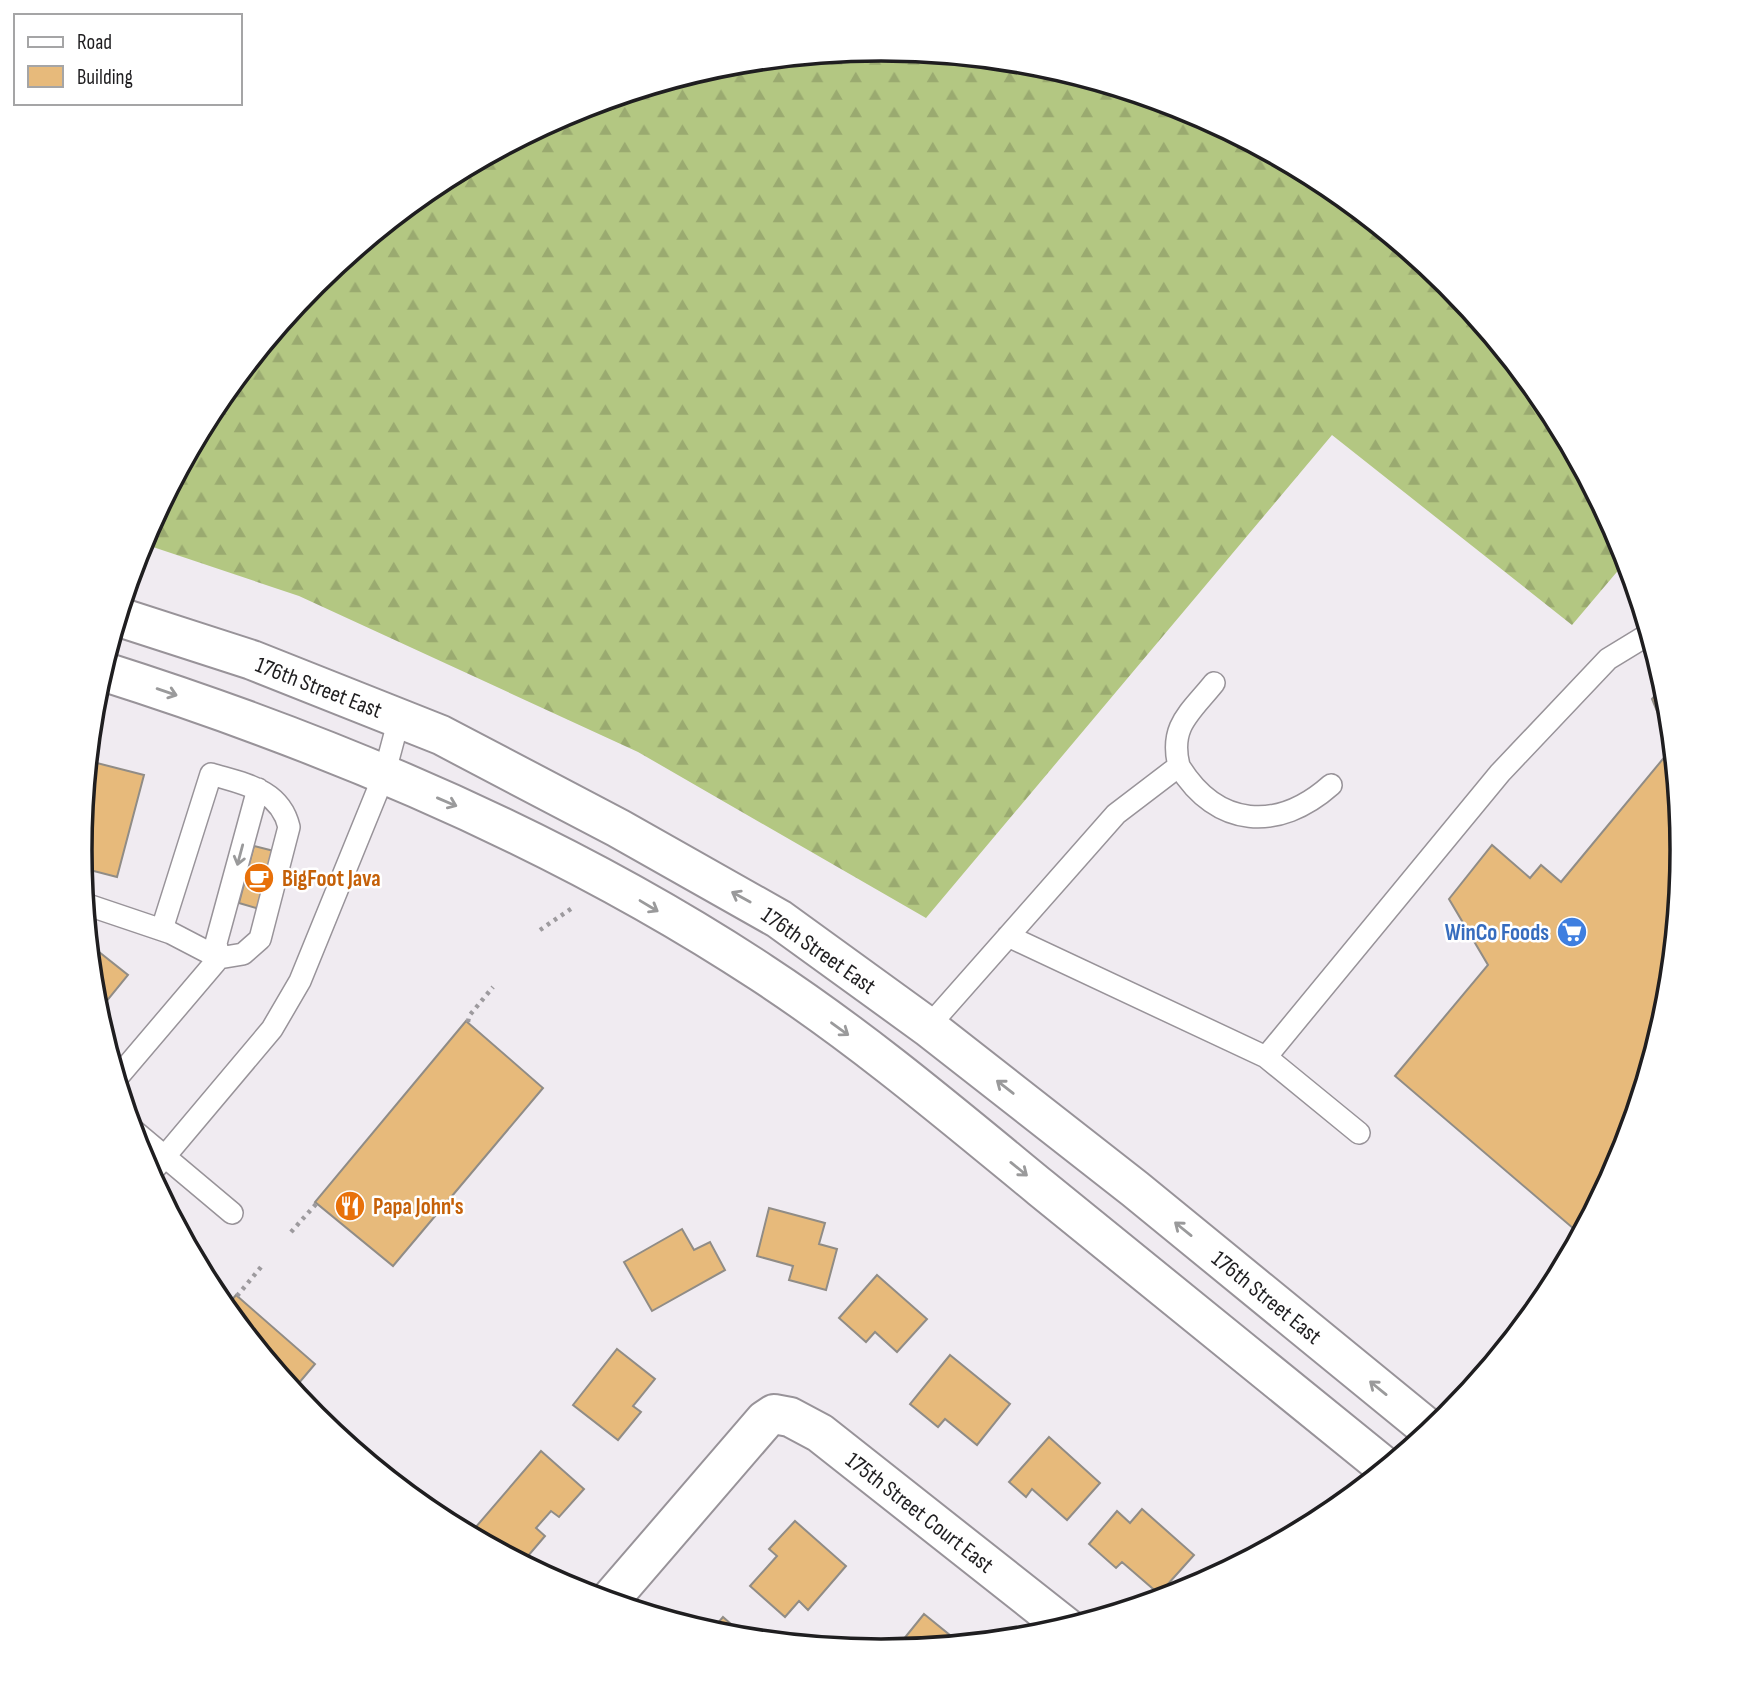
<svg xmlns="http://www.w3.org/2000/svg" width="1763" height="1701" font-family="'Sofia Sans Condensed',sans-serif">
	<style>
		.forest { fill: url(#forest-firs) }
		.building { fill: #e7ba7b; stroke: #908c86; stroke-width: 2 }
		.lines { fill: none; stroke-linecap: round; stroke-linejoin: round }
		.lane-casing { stroke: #989399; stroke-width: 24 }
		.street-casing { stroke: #989399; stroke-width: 42 }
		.primary-casing { stroke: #989399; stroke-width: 42 }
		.path { stroke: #9d9a9e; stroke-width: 4.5; stroke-dasharray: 3.5 5; stroke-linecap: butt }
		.lane { stroke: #fff; stroke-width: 21 }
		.street { stroke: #fff; stroke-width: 38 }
		.primary { stroke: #fff; stroke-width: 38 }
		.oneway { stroke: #9a9a9b }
		.labels { text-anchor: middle; stroke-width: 5; stroke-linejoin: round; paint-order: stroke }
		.street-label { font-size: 23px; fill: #1f1e20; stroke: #fff }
		.food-label { font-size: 23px; font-weight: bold; fill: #c56008; stroke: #fff; text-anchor: start }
		.shop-label { font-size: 23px; font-weight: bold; fill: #366cbe; stroke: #fff; text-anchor: end }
		.rim { fill: none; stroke: #1f1e20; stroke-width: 3.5 }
	</style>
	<defs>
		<pattern id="forest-firs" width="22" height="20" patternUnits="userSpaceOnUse" patternTransform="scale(1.75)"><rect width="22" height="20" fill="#b3c782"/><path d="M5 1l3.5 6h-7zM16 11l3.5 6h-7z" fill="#9aaa70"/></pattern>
	</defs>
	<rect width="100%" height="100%" fill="#f0ebf1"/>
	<!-- forest -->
	<path class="forest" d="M881,49L1038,64L1189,110L1327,184L1449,284L1548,406L1622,544L1627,560L1572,625L1332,435L926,918L638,752L299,596L141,543L215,405L315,283L437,184L575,110L726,64Z"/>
	<!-- building -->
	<path class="building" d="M1665,684L1668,695L1683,851L1668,1007L1622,1158L1581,1235L1395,1076L1488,965L1449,899L1492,845L1530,878L1541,865L1561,882L1672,748L1652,699Z
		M89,761L144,775L117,877L82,868L80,850Z
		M254,846L278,852L263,910L239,903Z
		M89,944L128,975L97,1013L95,1006Z
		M466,1021L543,1088L393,1266L315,1202Z
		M769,1208L825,1223L819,1244L837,1249L826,1290L789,1280L793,1266L757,1256Z
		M682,1229L694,1250L710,1242L725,1270L652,1311L624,1262Z
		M877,1275L927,1319L897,1352L875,1332L866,1342L839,1318Z
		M236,1295L315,1364L293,1390L225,1308Z
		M617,1349L655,1379L633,1406L641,1412L618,1440L573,1405Z
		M950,1355L1010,1404L977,1445L945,1419L938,1427L910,1404Z
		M1049,1437L1100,1483L1067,1520L1032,1489L1026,1497L1009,1482Z
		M541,1451L584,1489L559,1517L551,1511L536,1528L545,1536L522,1563L469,1535Z
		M1142,1509L1194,1555L1159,1594L1122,1562L1116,1568L1089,1544L1117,1511L1130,1523Z
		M795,1521L846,1566L808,1610L799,1601L785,1617L750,1586L777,1556L769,1549Z
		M924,1614L951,1636L943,1646L894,1651Z
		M723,1617L748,1639L710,1632Z"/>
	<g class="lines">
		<!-- lane casing -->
		<g class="lane-casing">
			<path id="lane" d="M1179,766C1169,726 1190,713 1214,683
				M85,904L171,933L219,958L117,1078
				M162,929L211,774C244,784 280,789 289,827L260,939L243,954L219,958L216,943L258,789
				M1008,936L1266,1057L1359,1133
				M928,1027L1116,814L1179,766C1217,828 1278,832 1331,785
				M1266,1057L1500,773L1608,659L1649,634
				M132,1129L232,1213
				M150,1174L272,1029L300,981L384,775L399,719"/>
		</g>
		<!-- street casing -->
		<g class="street-casing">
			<path id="street" d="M609,1601L765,1420L774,1414L790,1417L820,1433L1067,1628"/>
		</g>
		<!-- primary casing -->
		<g class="primary-casing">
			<path id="primary" d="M119,617L252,660L441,735L618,828L779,919L928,1027L1135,1189L1431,1431
				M102,671C332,744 560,840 762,973C860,1037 951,1114 1041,1188C1156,1281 1271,1375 1386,1468"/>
		</g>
		<!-- path -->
		<path class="path" d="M540,930L575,906
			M468,1022L469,1016L493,987
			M291,1232L317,1203
			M237,1296L261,1267"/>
		<!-- lane -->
		<use href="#lane" class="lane"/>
		<!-- street -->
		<use href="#street" class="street"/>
		<!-- primary -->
		<use href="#primary" class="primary"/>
	</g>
	<!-- one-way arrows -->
	<defs><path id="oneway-shaft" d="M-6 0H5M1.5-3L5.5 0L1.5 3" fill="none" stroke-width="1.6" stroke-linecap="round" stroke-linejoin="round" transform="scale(1.75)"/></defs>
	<g class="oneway">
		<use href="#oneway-shaft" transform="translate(167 692) rotate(19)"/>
		<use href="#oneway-shaft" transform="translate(447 802) rotate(23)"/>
		<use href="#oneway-shaft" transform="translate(240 855) rotate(105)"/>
		<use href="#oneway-shaft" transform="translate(741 897) rotate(-151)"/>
		<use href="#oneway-shaft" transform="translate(649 906) rotate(31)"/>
		<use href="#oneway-shaft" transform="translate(840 1029) rotate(36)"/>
		<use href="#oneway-shaft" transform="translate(1005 1087) rotate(-142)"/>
		<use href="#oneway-shaft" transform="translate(1019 1169) rotate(39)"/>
		<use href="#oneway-shaft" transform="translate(1183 1229) rotate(-141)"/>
		<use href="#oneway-shaft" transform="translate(1378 1388) rotate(-141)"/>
	</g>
	<!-- icons -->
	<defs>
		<g id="cafe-disc" transform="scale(1.575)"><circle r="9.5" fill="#e8710a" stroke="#fff"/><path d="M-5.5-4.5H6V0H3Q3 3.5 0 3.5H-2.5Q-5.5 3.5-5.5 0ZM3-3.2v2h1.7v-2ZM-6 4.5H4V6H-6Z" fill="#fff"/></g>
		<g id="supermarket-disc" transform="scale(1.575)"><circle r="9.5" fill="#3f7fe0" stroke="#fff"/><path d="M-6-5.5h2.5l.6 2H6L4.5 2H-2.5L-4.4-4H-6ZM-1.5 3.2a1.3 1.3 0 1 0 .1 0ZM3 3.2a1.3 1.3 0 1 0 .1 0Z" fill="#fff"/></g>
		<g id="restaurant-disc" transform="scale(1.575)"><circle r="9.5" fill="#e8710a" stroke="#fff"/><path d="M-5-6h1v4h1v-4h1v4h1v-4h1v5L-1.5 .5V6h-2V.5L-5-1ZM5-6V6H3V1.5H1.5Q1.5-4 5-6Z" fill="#fff"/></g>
	</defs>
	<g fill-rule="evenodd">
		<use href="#cafe-disc" x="259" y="878"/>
		<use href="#supermarket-disc" x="1572" y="932"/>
		<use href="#restaurant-disc" x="350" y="1206"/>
	</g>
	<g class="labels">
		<!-- street labels -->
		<g class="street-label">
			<text transform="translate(319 687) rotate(21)" y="8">176th Street East</text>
			<text transform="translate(819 950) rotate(35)" y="8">176th Street East</text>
			<text transform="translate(1267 1297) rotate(39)" y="8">176th Street East</text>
			<text transform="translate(920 1512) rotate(38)" y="8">175th Street Court East</text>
		</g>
		<!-- food labels -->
		<g class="food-label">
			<text x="282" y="886">BigFoot Java</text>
			<text x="373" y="1214">Papa John's</text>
		</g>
		<!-- shop labels -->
		<g class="shop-label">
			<text x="1549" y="940">WinCo Foods</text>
		</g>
	</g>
	<!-- crop -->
	<path d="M0 0H1763V1701H0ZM92 850a789 789 0 1 1 1578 0a789 789 0 1 1-1578 0Z" fill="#fff" fill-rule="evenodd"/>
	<path class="rim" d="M92 850a789 789 0 1 1 1578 0a789 789 0 1 1-1578 0Z"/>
	<!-- legend -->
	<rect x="14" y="14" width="228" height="91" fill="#ffffff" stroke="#a5a5a6" stroke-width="2"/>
	<rect x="28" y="37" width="35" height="10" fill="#ffffff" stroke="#a5a5a6" stroke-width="2"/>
	<text x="77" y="49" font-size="21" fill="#1f1e20">Road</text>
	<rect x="28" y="66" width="35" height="21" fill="#e7ba7b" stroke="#a5a5a6" stroke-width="2"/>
	<text x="77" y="84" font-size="21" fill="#1f1e20">Building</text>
</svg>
